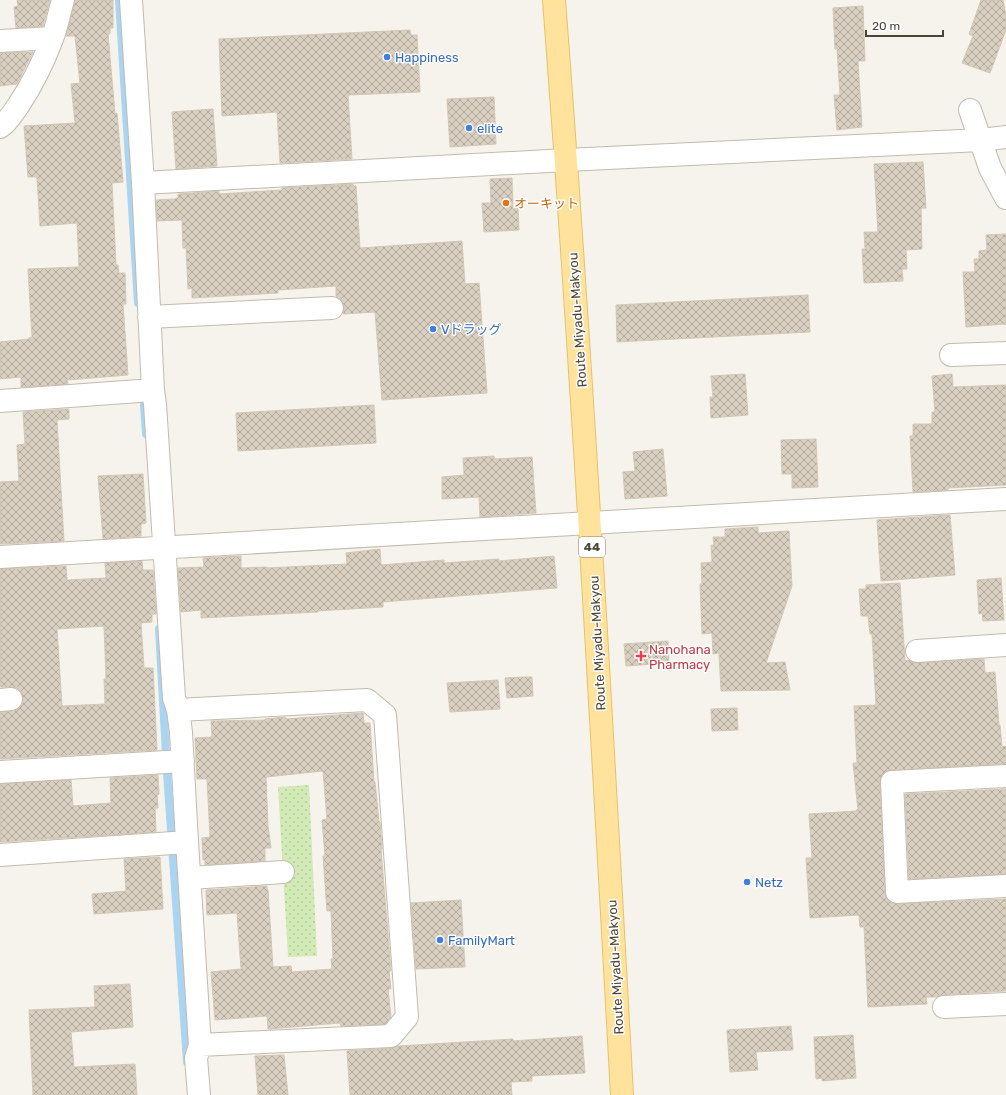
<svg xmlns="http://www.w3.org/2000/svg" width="1006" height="1095" font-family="Rubik,'Noto Sans JP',sans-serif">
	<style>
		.park { fill: url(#park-dots) }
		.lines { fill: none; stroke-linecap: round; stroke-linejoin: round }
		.stream { stroke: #a9d4f2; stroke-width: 8 }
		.building { fill: url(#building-cross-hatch); stroke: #d3c7b4; fill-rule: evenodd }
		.minor-casing { stroke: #c2bbae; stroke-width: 24 }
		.major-casing { stroke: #e6c16a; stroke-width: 24 }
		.minor { stroke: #fff; stroke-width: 22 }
		.major { stroke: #ffe39c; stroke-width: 22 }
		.shop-dot { fill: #3f7fe0; stroke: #fff; stroke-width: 1.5 }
		.food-dot { fill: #e8710a; stroke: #fff; stroke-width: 1.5 }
		.health-dot { fill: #e0444e; stroke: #fff; stroke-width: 1.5 }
		.labels { text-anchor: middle; stroke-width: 3; stroke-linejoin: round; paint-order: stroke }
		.shield { fill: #fff; stroke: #817c74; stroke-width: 1 }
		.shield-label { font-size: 12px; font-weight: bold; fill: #4b4439 }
		.shop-label { font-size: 13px; fill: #366cbe; stroke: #fff; text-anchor: start }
		.food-label { font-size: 13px; fill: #c56008; stroke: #fff; text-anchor: start }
		.street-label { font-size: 13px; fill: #4b4439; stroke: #fff }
		.health-label { font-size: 13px; fill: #be3a42; stroke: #fff; text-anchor: start }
	</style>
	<defs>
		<pattern id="park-dots" width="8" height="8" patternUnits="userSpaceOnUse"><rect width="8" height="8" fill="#d2eab5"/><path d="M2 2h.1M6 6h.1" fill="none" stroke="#b6ca9c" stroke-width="1.8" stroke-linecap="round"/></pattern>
		<pattern id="building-cross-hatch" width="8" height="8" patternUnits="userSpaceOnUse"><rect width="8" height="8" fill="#d8cfc1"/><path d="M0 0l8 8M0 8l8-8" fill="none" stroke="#b1aa9e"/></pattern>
	</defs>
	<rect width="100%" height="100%" fill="#f6f3ec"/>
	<!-- park -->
	<path class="park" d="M309,785L317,956L288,957L278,787Z"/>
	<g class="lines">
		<!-- stream -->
		<path class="stream" d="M119,0L138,303
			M144,405L146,434
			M159,629L167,772L187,1062"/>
	</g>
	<!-- building -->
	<path class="building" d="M17,0H50L43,26L16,28L14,7L18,6Z
		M75,0H113V28H110V34H108L115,114L117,113L123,182L112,183L116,265H118L119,273H125L126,304H123L128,375L67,380L68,384L21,387V377L0,379V342L29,339V338L32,337L28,269L79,267L77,223L40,226L37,177H28L24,126L75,123L71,84L80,83L75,36H66Z
		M981,0H1003L1006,15V30L990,73L962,63L973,36L969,34Z
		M863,6L865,61H858L862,127L837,130L834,95H840L837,49H835L833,8Z
		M410,30L411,35H417L420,92L348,95L352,159L280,163L277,112L222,116L219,39Z
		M33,52L17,84L0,86V53Z
		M494,97L496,144L450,147L447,99Z
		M213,109L217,166L176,169L172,112Z
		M923,162L926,208H921L922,249L906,250L907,269H902L903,281L864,283L862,249H865L864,232H878L874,164Z
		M512,178L513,209L518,208L519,230L484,232L482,203H491L490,179Z
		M353,184V186H356L360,248L462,241L465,284L479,283L487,393L382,400L375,312L343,314L344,307L342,301L336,296V286L278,290V293L192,298V288L188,289L186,248H183L182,220L157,221L156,200L176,199V198H178V194L219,191V194L282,190V188Z
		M1006,234V324L966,327L963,272H975L974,259H979V251L987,250L986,235Z
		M808,295L810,332L617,342L616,305Z
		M745,374L748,415L711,418L710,397H713L711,376Z
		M952,374L953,387L1006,385V485L948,488V490L913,492L910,436H913V424H932V412H935L932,376Z
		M374,405L376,443L238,451L236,413Z
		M69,409V419L57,420L64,541L0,544V482L19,481L17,445L25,444L23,412Z
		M816,439L818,487L792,488V474H782L781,440Z
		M663,449L667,496L625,499L623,472L635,471L633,452Z
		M494,456L495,459L532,457L536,513L480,517L479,497L442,499V477L464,475L463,458Z
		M143,474L146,523L141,524V536L103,539L98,476Z
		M950,515L955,575L881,581L877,520Z
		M758,527V533L789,531L792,586L766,663L785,662L790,690L721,691L719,653L713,654L712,633L702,634L700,584H702L701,563L712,562L711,545H714L713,537H725V529Z
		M380,549L381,565L444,560V563L499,559V561L554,556L557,588L383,602V607L317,611L318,612L201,618V610L181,612L178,568L204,567L203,558L241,556V568L267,567V568L347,564L346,553Z
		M142,561L143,570H153L156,614H152V622L141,623L144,668H153L157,750L0,759V712L12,711L18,709L22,705L23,698L21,692L17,688L10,687H0V569L66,566L67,580L106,578L105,563ZM104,626L106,679H104L105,704L62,706L57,629Z
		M1001,578L1004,620L983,621L982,613L979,614L977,580Z
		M900,583L905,661L909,660L912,662L918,663L984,659L985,673L995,672L999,725H1000L1002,747L1006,746V764L891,770L885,772L881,777L880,783L885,893L886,898L891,903L898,904L1006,899V991L952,994L943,995L937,997H926L927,1004L868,1007L864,927H860L859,915L810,918L806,858H812L809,814L856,811V810H858L853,763H857L854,706L876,705L872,634H870L868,616H861L859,589H866V585Z
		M668,641L669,663L626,666L624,644Z
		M523,677H532L533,696L507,698L505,678Z
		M498,680L500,709L450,712L447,683Z
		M737,708L738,730L712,731L711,709Z
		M363,713L364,723H370L374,782H375L379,822H380L382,849L381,850L391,971H389L391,989H388L391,1017L385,1024L341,1026L340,1023L268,1029L267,1016L215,1020L211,972L241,969L237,913L207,915L206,890L267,886V890H268L273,967L291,966L292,972L332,969L331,959H333L331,911H327L323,856H325L322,820L327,819L323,771L266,777L268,826L271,848H265V861L205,865V860H203L202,838L210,837L207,779H197L195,738L212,737L211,721L265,720V719L285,717L286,719Z
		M158,775L159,794L157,795L158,808H155L156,832L0,842V784L71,780L73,806L111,803L110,778Z
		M1006,789V874L909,879L905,794Z
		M160,857L163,909L94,914L92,894L126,891L124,859Z
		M461,900L465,967L416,969L411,903Z
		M130,984L133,1027L71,1032L74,1067L135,1064L137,1095H33L29,1010L95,1007L94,986Z
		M791,1026L793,1050L756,1052L758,1070L730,1072L727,1030Z
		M853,1035L856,1078L822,1081V1078L816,1079L814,1037Z
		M582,1036L585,1073L532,1076V1081L511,1082L512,1095H350L347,1051L392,1048L399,1046L513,1039V1041Z
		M284,1055L288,1095H258L255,1056Z"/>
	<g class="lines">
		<!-- minor casing -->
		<g class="minor-casing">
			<path id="minor" d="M131,0L143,183L153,390L155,404L174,698L178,710L181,732L187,842L200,1045L196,1058L199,1095
				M0,41L52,38
				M970,110L990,168L1006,198
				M0,127C8,122 13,113 18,106C32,85 43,63 52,39C57,27 59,13 63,0
				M143,183L566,160L981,140L1006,137
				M149,317L332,308
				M951,355L1006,353
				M0,401L153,390
				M0,557L1006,499
				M917,651L1006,645
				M0,700L11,699
				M178,710L367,700L385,715L407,1017L391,1036L200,1045
				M0,772L183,761
				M1006,776L892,782L897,892L1006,886
				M0,855L187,842
				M190,878L283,872
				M944,1007L1006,1004"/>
		</g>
		<!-- major casing -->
		<g class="major-casing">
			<path id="major" d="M554,0C582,365 602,730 622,1095"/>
		</g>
		<!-- minor -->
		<use href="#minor" class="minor"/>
		<!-- major -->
		<use href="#major" class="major"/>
	</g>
	<!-- markers -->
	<g class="shop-dot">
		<circle cx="387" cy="57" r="4"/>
		<circle cx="469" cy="128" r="4"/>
		<circle cx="433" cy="329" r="4"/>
		<circle cx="747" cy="882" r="4"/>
		<circle cx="440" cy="940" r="4"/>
	</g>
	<circle class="food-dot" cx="506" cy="203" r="4"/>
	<path class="health-dot" d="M639 650h4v4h4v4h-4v4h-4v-4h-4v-4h4z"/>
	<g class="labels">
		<!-- shield labels -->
		<rect class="shield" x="579" y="537" width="26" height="20" rx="3"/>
		<g class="shield-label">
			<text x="592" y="551">44</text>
		</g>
		<!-- shop labels -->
		<g class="shop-label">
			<text x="395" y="62">Happiness</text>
			<text x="477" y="133">elite</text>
			<text x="441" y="334">Vドラッグ</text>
			<text x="755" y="887">Netz</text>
			<text x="448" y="945">FamilyMart</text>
		</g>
		<!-- food labels -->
		<g class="food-label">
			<text x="514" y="208">オーキット</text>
		</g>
		<!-- street labels -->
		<g class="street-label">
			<text transform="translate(577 320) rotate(-94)" y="5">Route Miyadu-Makyou</text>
			<text transform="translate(597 643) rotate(-93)" y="5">Route Miyadu-Makyou</text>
			<text transform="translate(615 967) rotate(-93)" y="5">Route Miyadu-Makyou</text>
		</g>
		<!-- health labels -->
		<g class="health-label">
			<text x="649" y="654">Nanohana<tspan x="649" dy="15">Pharmacy</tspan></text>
		</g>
	</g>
	<!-- scale -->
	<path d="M866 30v6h77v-6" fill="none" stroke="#4b4439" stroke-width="2"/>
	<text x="872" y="30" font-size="12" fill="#4b4439" stroke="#ffffff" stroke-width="3" paint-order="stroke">20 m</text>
</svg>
